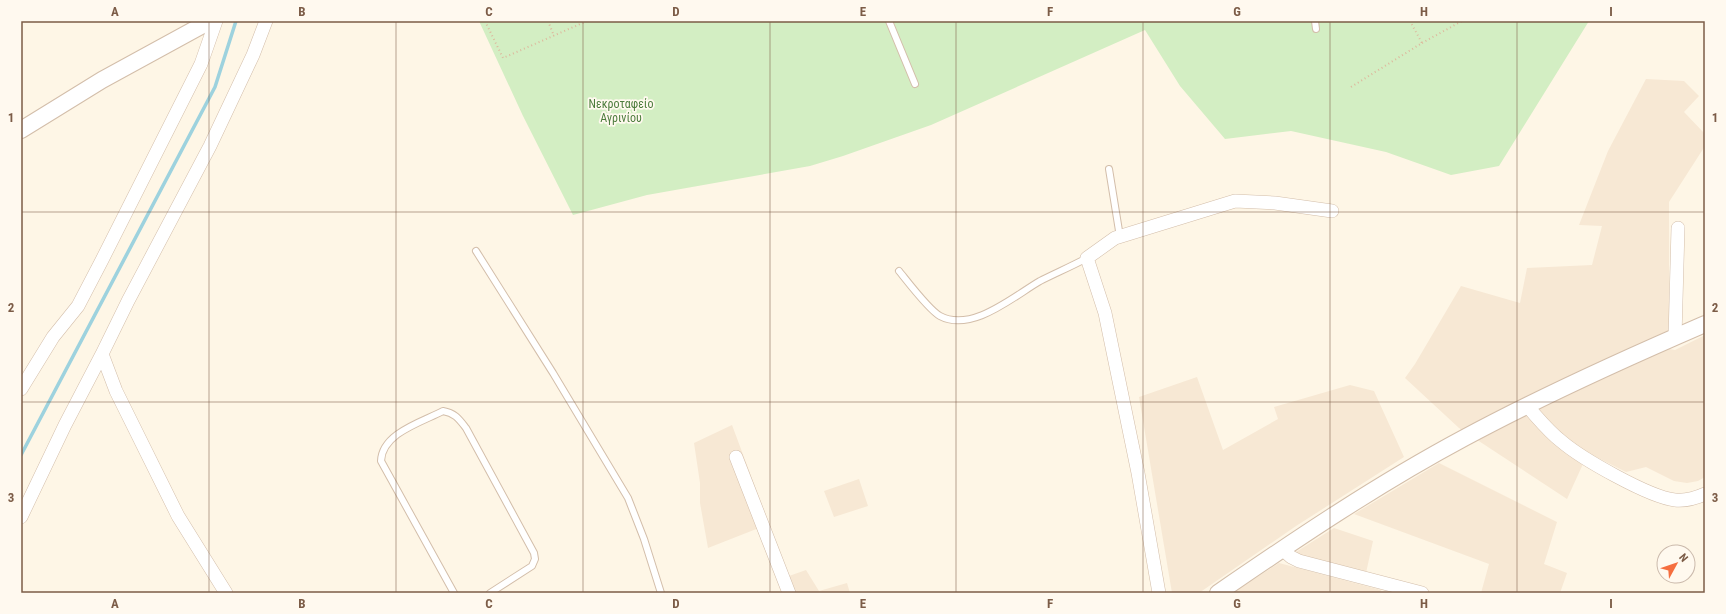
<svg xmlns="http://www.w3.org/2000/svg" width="1726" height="614" font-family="'Roboto Condensed',sans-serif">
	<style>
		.residential { fill: #f7e8d4 }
		.green { fill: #d3eec3 }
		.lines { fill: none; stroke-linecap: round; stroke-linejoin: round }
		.stream { stroke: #9dd2de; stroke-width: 3.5 }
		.service-casing { stroke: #d3beaa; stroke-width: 8 }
		.minor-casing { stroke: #d3beaa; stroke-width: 14 }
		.tertiary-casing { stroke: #d3beaa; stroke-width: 18 }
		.path { stroke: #ddb89d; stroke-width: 2; stroke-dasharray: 1 3; stroke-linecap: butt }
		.service { stroke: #fff; stroke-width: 6 }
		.minor { stroke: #fff; stroke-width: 13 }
		.tertiary { stroke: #fff; stroke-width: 16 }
		.grid { fill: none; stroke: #7c5c47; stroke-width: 1; stroke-opacity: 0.55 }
		.labels { text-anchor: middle; stroke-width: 3.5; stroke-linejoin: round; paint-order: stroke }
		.park-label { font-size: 12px; fill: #4c7c3c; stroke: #fff9ef }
		.neatline { fill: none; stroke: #7c5c47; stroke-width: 1.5 }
		.grid-label { font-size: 13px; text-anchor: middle; font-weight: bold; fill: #7c5c47 }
	</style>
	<rect width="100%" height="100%" fill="#fef6e6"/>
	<!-- residential -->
	<path class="residential" d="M1646,79L1684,81L1699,96L1684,112L1705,134V146L1669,202V349L1675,350L1705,335V477L1698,481L1687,483L1674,481L1646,467L1626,472L1588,453L1567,499L1459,428L1405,378L1415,364L1461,286L1520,303L1527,268L1592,265L1602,226L1579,225L1608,151Z
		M1197,377L1223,450L1278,419L1274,407L1350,385L1374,391L1404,457L1296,526L1199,593H1172L1139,397Z
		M732,425L769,524L708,548L700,503V483L694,443Z
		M1439,463L1557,522L1544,564L1567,573L1560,593H1481L1489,564L1354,514Z
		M859,479L868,506L834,517L824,491Z
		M1334,528L1373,541L1366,573L1302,558L1296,552Z
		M1279,563L1381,590L1380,593H1232Z
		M806,570L819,591L847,583L850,593H795L789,576Z"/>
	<!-- green -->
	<path class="green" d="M479,21H1589L1499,166L1451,175L1386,152L1291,131L1225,139L1180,86L1145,30L931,125L843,156L810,166L647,195L573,215L523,116Z"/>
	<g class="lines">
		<!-- stream -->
		<path class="stream" d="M21,455L215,87L236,21"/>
		<!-- service casing -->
		<g class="service-casing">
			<path id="service" d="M889,21L915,84
				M1315,21L1316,29
				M1109,169L1120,237
				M476,251L553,373L628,498L644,539L661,593
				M899,271C908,282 929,310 940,316C972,333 1014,296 1040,281C1056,273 1072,266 1087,258
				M454,593L381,461C382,433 422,422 443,411C455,413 459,419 466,428L534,553L535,559L532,566L490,593"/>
		</g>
		<!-- minor casing -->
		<g class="minor-casing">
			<path id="minor" d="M1675,337L1678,228
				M21,389L53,337L78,306L102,260L201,64L216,21
				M1527,406C1538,418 1548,431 1561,441C1582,459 1649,497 1675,500C1685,501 1696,498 1705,494
				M736,457L789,593
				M21,517L65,425L102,354
				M1282,549L1291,557L1299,561L1422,593
				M226,593L178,516L116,391L102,354L128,301L210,146L253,55L266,21
				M1159,593L1138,473L1105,313L1087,258L1115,238L1235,201L1275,203L1332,211"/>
		</g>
		<!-- tertiary casing -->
		<g class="tertiary-casing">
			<path id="tertiary" d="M21,130L102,80L210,21
				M1218,593C1298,538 1378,484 1464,438C1542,396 1624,359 1705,324"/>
		</g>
		<!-- path -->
		<path class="path" d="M485,21L503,58L587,21
			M548,21L554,36
			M1422,43L1462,21
			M1351,87L1422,43L1410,21"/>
		<!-- service -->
		<use href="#service" class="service"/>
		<!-- minor -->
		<use href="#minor" class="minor"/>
		<!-- tertiary -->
		<use href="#tertiary" class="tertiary"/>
	</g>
	<!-- grid -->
	<path class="grid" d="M209,21V593M396,21V593M583,21V593M770,21V593M956,21V593M1143,21V593M1330,21V593M1517,21V593M21,212H1705M21,402H1705"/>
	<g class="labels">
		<!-- park labels -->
		<g class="park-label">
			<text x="621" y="108">Νεκροταφείο<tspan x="621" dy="14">Αγρινίου</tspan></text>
		</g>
	</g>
	<!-- border -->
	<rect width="1726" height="614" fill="none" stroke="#fff9ef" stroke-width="44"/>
	<!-- north arrow -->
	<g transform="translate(1676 564) rotate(50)"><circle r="19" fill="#fff9ef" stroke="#cbbaac"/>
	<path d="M0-3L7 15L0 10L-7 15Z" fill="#f56e3f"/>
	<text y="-6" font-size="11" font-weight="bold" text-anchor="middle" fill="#7c5c47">N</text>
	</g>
	<rect x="22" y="22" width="1682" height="570" class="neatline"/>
	<g class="grid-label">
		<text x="115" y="16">A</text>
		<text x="302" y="16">B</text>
		<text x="489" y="16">C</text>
		<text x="676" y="16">D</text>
		<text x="863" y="16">E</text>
		<text x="1050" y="16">F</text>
		<text x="1237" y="16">G</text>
		<text x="1424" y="16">H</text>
		<text x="1611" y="16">I</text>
		<text x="11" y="122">1</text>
		<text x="1715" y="122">1</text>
		<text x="11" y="312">2</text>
		<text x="1715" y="312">2</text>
		<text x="11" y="502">3</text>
		<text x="1715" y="502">3</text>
		<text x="115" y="608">A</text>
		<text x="302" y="608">B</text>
		<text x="489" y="608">C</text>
		<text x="676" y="608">D</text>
		<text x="863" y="608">E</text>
		<text x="1050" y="608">F</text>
		<text x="1237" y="608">G</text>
		<text x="1424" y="608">H</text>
		<text x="1611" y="608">I</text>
	</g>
</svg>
